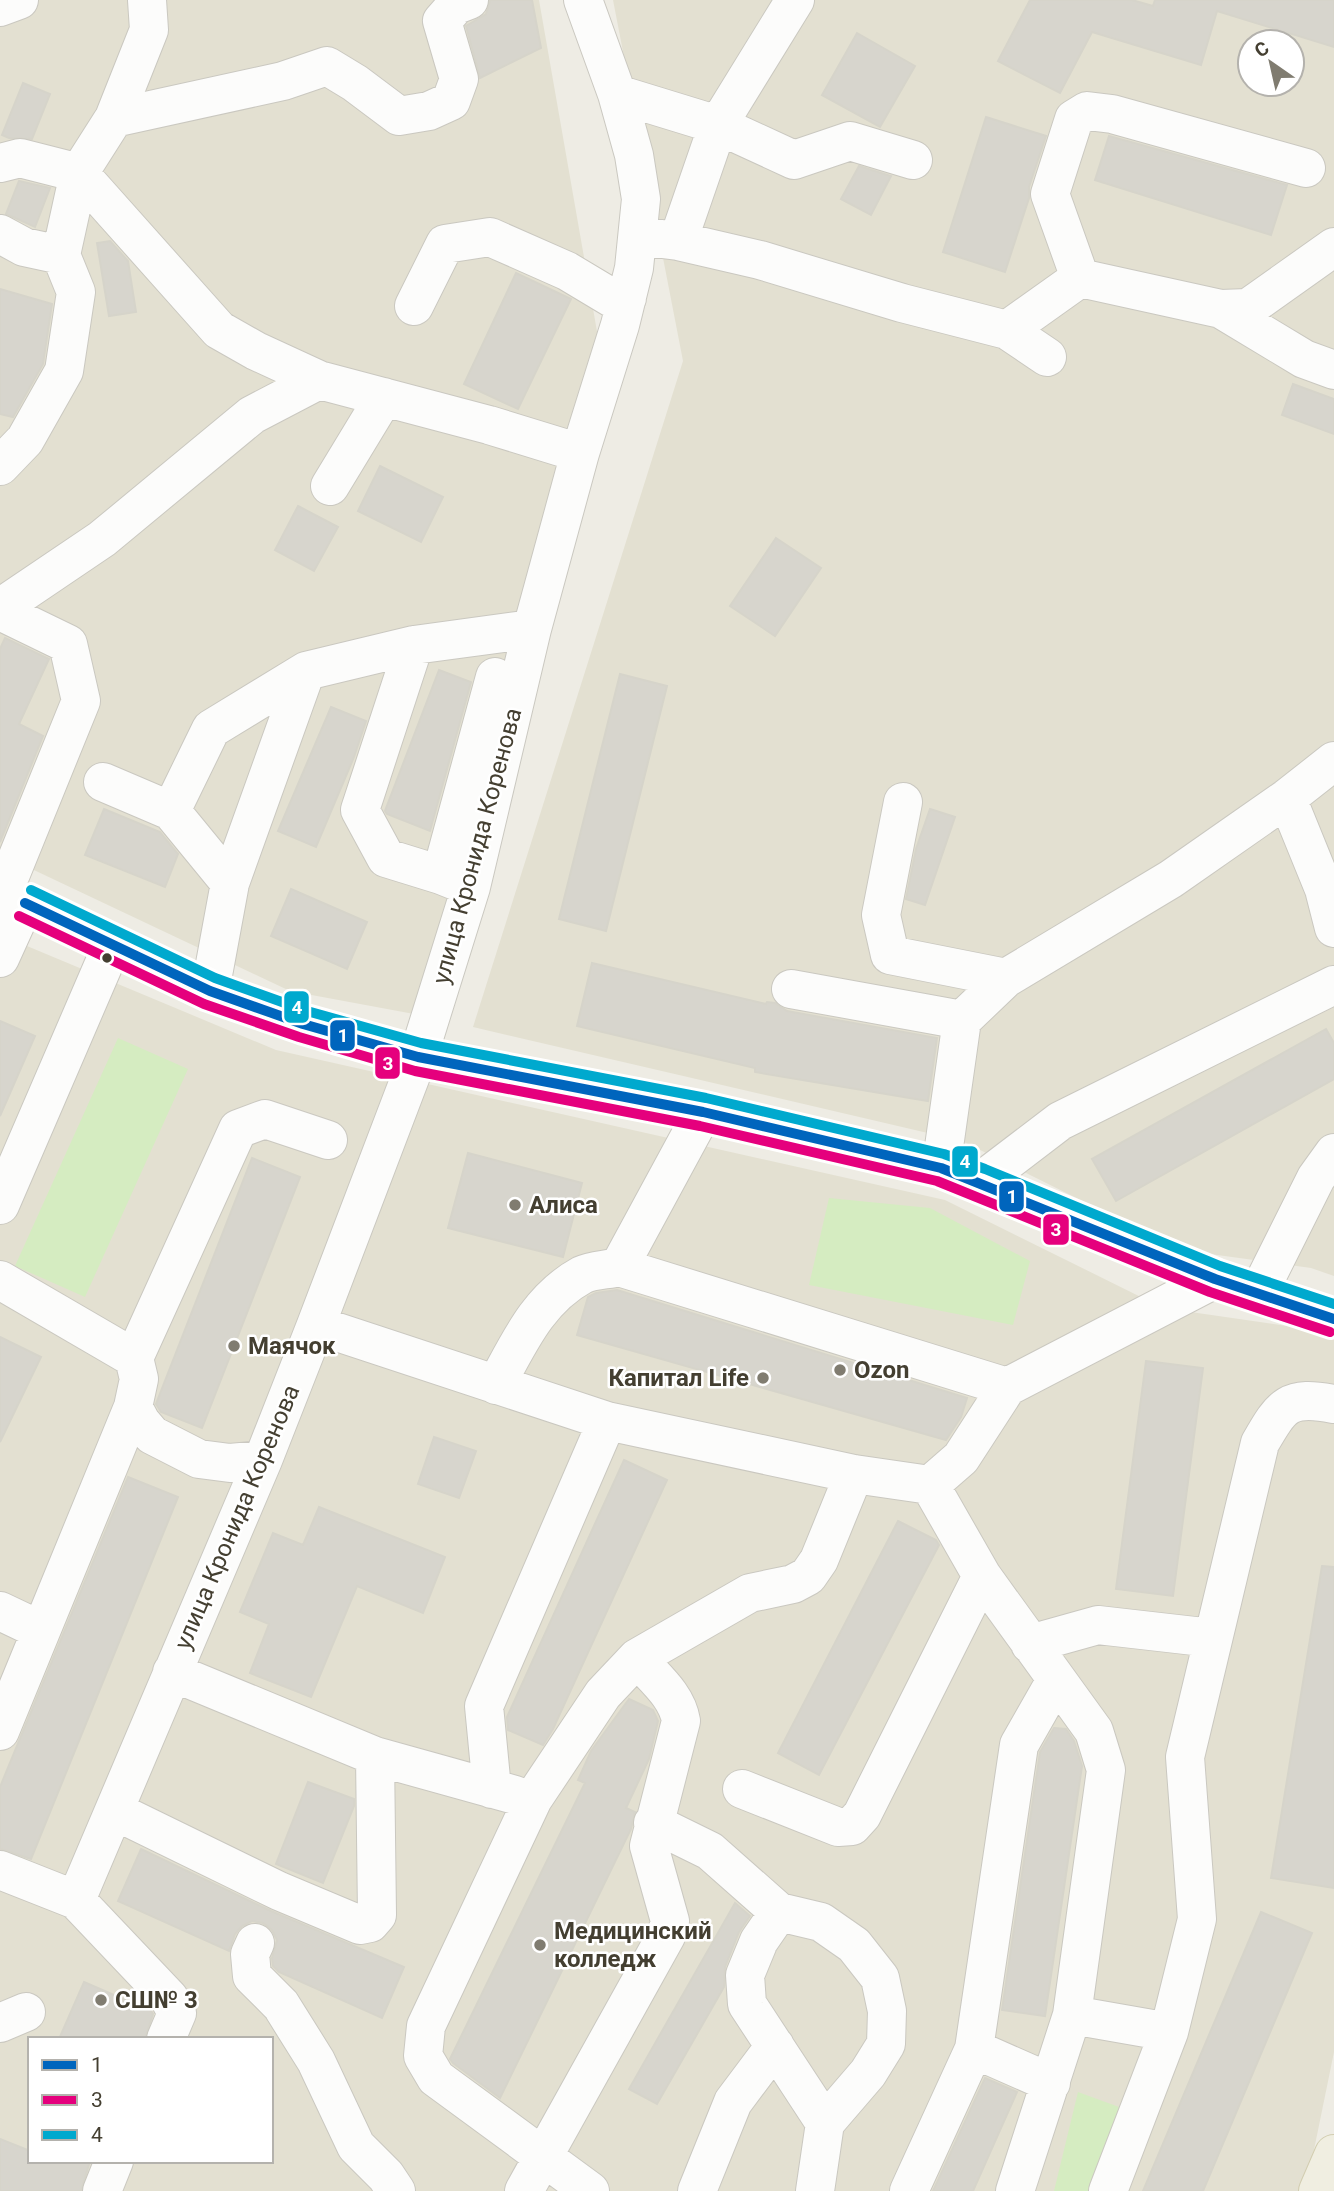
<svg xmlns="http://www.w3.org/2000/svg" width="1334" height="2191" font-family="Roboto,sans-serif">
	<style>
		.residential { fill: #e3e0d1; fill-rule: evenodd }
		.green { fill: #d5ecc1 }
		.building { fill: #d7d5cd; stroke: #d6d4ca; stroke-width: 2 }
		.lines { fill: none; stroke-linecap: round; stroke-linejoin: round }
		.minor-casing { stroke: #cac8c0; stroke-width: 40 }
		.major-casing { stroke: #d2cdb0; stroke-width: 40 }
		.minor { stroke: #fcfcfb; stroke-width: 38 }
		.major { stroke: #f0eee1; stroke-width: 38 }
		.bus-1-casing { stroke: #fff; stroke-width: 16 }
		.bus-2-casing { stroke: #fff; stroke-width: 16 }
		.bus-3-casing { stroke: #fff; stroke-width: 16 }
		.bus-1 { stroke: #0065bd; stroke-width: 10 }
		.bus-2 { stroke: #e5007d; stroke-width: 10 }
		.bus-3 { stroke: #00a9ce; stroke-width: 10 }
		.bus-dot { fill: #443f31; stroke: #fff; stroke-width: 2.5 }
		.poi-dot { fill: #807c70; stroke: #fff; stroke-width: 2.5 }
		.labels { text-anchor: middle; stroke-width: 5; stroke-linejoin: round; paint-order: stroke }
		.street-label { font-size: 24px; fill: #443f31; stroke: #fff }
		.poi-label { font-size: 24px; font-weight: bold; fill: #443f31; stroke: #fff; text-anchor: start }
		.line-badge { stroke: #fff; stroke-width: 2.5 }
		.badge-label { font-size: 19px; text-anchor: middle; font-weight: bold; fill: #fff }
	</style>
	<rect width="100%" height="100%" fill="#eeece4"/>
	<!-- residential -->
	<path class="residential" d="M0,0H539L602,360L414,1014L290,991L0,854Z
		M613,0H1334V1276L1311,1268L1181,1250L962,1141L473,1027L683,361ZM1250,42H1292V84H1250Z
		M15,941L276,1050L945,1200L1163,1308L1294,1327L1334,1340V2052L1307,2184L1304,2191H0V974ZM30,2039H271V2161H30Z"/>
	<!-- green -->
	<path class="green" d="M118,1038L188,1069L85,1297L15,1266Z
		M829,1198L930,1208L1030,1261L1013,1325L809,1285Z
		M1078,2092L1119,2107L1092,2191H1054Z"/>
	<!-- building -->
	<path class="building" d="M490,0H532L541,48L480,78L466,26L486,14Z
		M1030,0H1132L1153,6L1155,0H1334V47L1217,11L1201,65L1092,32L1060,93L998,61Z
		M857,33L915,66L880,127L822,95Z
		M23,83L50,94L32,139L9,138L2,135Z
		M986,117L1046,136L1029,187V198L1005,272L943,252Z
		M1109,136L1287,185L1271,235L1095,180Z
		M859,166L891,176L871,215L841,199Z
		M19,181L50,188L35,227L6,214Z
		M110,241L128,261L136,312L109,316L97,243Z
		M516,273L571,299L518,409L464,384Z
		M0,289L52,304L43,364L13,417L0,414Z
		M1293,384L1334,399V434L1282,415Z
		M380,466L443,497L421,542L358,511Z
		M298,506L338,527L314,571L275,550Z
		M776,538L821,568L775,636L730,606Z
		M5,638L49,659L19,724L43,736L0,842V649Z
		M439,670L471,682L430,831L387,814L385,811Z
		M620,674L667,686L606,931L559,919Z
		M331,707L366,721L354,757L316,847L278,831Z
		M104,809L160,832L178,854L165,887L85,855Z
		M930,809L955,817L925,905L906,899L916,849Z
		M291,889L367,922L347,969L271,936Z
		M592,963L766,1004L767,1002L775,1003L787,1011L937,1038L928,1101L755,1072V1068L577,1026Z
		M0,1021L35,1036L0,1116Z
		M1326,1029L1334,1043V1079L1116,1201L1092,1159Z
		M468,1153L582,1183L563,1257L448,1228Z
		M252,1158L300,1177L202,1428L161,1412L156,1404Z
		M617,1290L967,1398L961,1417L946,1440L577,1335L588,1297L596,1293Z
		M0,1337L41,1357L0,1442Z
		M1146,1361L1203,1368L1173,1596L1116,1589Z
		M434,1437L476,1451L459,1498L418,1484Z
		M624,1460L667,1480L553,1729L543,1745L508,1730L507,1717Z
		M128,1477L178,1497L31,1859L0,1849V1787Z
		M319,1507L445,1557L423,1613L357,1586L311,1697L250,1673L269,1624L240,1612L273,1533L303,1545Z
		M898,1521L936,1540L939,1545L819,1775L778,1753Z
		M1322,1566L1334,1567V1888L1271,1878Z
		M629,1699L653,1710L658,1721L649,1759L626,1808L635,1812L631,1829L500,2098L453,2063L450,2059L585,1783L578,1780L591,1751Z
		M1054,1728L1066,1729L1074,1741L1082,1766L1045,2016L1002,2010L1040,1752Z
		M308,1782L354,1799V1806L323,1883L276,1864Z
		M141,1849L271,1911L404,1967L382,2018L279,1972L273,1966L272,1958L277,1940L272,1930L263,1923L252,1921L242,1926L235,1934L229,1951L118,1901Z
		M735,1903L750,1916L739,1932L725,1967L724,1987L657,2104L629,2089Z
		M1261,1912L1312,1933L1203,2191H1143Z
		M84,1982L151,2011L153,2014L145,2039H59Z
		M985,2078L1017,2092L973,2191H933Z
		M0,2139L30,2151V2161H90L81,2191H0Z"/>
	<g class="lines">
		<!-- minor casing -->
		<g class="minor-casing">
			<path id="minor" d="M0,7L19,0
				M617,94L718,125L794,160L850,141L913,160
				M114,118L283,81L327,66L355,83L399,116L429,111L451,101L459,79L442,21L456,5L469,0
				M0,163L20,158L79,173L219,330L256,351L319,380L489,425L580,453
				M0,234L24,247L61,255
				M638,236L678,241L760,260L902,303L1007,330L1047,357
				M678,241L718,125L795,0
				M1080,278L1050,194L1074,119L1087,111L1112,114L1306,168
				M414,306L445,244L490,237L567,271L612,298H627
				M1221,309L1304,359L1334,370
				M1007,330L1080,278L1221,309L1248,308L1334,247
				M0,466L25,440L64,371L76,292L61,255L79,173L114,118L149,30L147,0
				M330,486L384,397
				M0,608L102,539L252,415L319,380
				M0,611L68,644L81,701L3,893
				M414,645L360,810L386,858L441,875L471,887
				M103,782L171,811L230,883L210,991
				M1287,798L1324,889L1334,928
				M903,802L881,915L890,955L1006,978
				M171,811L211,729L306,671L414,645L532,629
				M441,875L495,677
				M230,883L306,671
				M0,892L113,943L210,991L303,1024L418,1057L703,1112L941,1168L980,1182L1215,1279L1334,1319
				M0,958L25,903
				M791,989L962,1020
				M941,1168L962,1020L1006,978L1171,879L1287,798L1334,761
				M980,1182L1060,1121L1334,985
				M0,1205L113,943
				M619,1267L703,1112
				M0,1280L134,1358L139,1379L133,1407L141,1422L152,1435L199,1459L230,1463L263,1460
				M1258,1294L1316,1178L1334,1153
				M316,1325L607,1421L854,1474L930,1485L961,1458L1007,1387L1215,1279
				M134,1358L238,1129L265,1119L328,1140
				M496,1385C519,1343 538,1299 582,1275C592,1270 607,1270 619,1267L1007,1387
				M982,1576L1094,1731L1106,1770L1072,2015L1015,2191
				M0,1611L40,1630
				M1030,1644L1098,1625L1212,1638
				M172,1672L375,1756L515,1795
				M0,1731L133,1407
				M492,1789L484,1706L607,1421
				M742,1789L838,1827L852,1826L862,1815L982,1576L930,1485
				M115,1811L279,1891L360,1925L370,1923L377,1915L375,1756
				M653,1823L710,1851L779,1912L759,1941L745,1975L747,2004L825,2123L815,2191
				M0,1870L76,1900L169,1998L177,2013L166,2039
				M76,1900L263,1460L316,1325L418,1057L471,887L532,629L580,453L620,325L634,268L641,199L634,155L617,94L583,0
				M779,1912L821,1922L854,1945L880,1978L887,2011L886,2044L868,2073L825,2123
				M255,1943L250,1954L252,1976L281,2005L316,2061L356,2146L386,2176L396,2191
				M1072,2015L1169,2032
				M0,2023L26,2012
				M974,2049L1051,2083
				M102,2191L114,2161
				M524,2191L666,1936L670,1921L649,1846L681,1721C677,1695 653,1677 637,1658
				M590,2191L436,2078L423,2056L426,2026L533,1799L603,1694L637,1658L750,1593L793,1584L808,1576L819,1560L854,1474
				M697,2191L733,2102L775,2046
				M909,2191L974,2049L1019,1745L1056,1680
				M1108,2191L1169,2032L1197,1919L1185,1757L1260,1443C1282,1405 1288,1395 1334,1404"/>
		</g>
		<!-- major casing -->
		<g class="major-casing">
			<path id="major" d="M1318,2191L1334,2154"/>
		</g>
		<!-- minor -->
		<use href="#minor" class="minor"/>
		<!-- major -->
		<use href="#major" class="major"/>
		<!-- bus-1 casing -->
		<g class="bus-1-casing">
			<path id="bus-1" d="M25,903L210,991L303,1024L418,1057L703,1112L941,1168L1215,1279L1334,1319"/>
		</g>
		<!-- bus-2 casing -->
		<g class="bus-2-casing">
			<path id="bus-2" d="M19,916L204,1004L299,1037L415,1071L700,1126L937,1181L1210,1292L1330,1332"/>
		</g>
		<!-- bus-3 casing -->
		<g class="bus-3-casing">
			<path id="bus-3" d="M31,890L215,978L307,1011L421,1043L706,1098L944,1154L985,1169L1220,1266L1334,1304"/>
		</g>
		<!-- bus-1 -->
		<use href="#bus-1" class="bus-1"/>
		<!-- bus-2 -->
		<use href="#bus-2" class="bus-2"/>
		<!-- bus-3 -->
		<use href="#bus-3" class="bus-3"/>
	</g>
	<!-- markers -->
	<circle class="bus-dot" cx="107" cy="958" r="6"/>
	<g class="poi-dot">
		<circle cx="515" cy="1205" r="7"/>
		<circle cx="234" cy="1346" r="7"/>
		<circle cx="840" cy="1370" r="7"/>
		<circle cx="763" cy="1378" r="7"/>
		<circle cx="540" cy="1945" r="7"/>
		<circle cx="101" cy="2000" r="7"/>
	</g>
	<g class="labels">
		<!-- street labels -->
		<g class="street-label">
			<text transform="translate(477 846) rotate(-75)" y="8">улица Кронида Коренова</text>
			<text transform="translate(237 1517) rotate(-67)" y="8">улица Кронида Коренова</text>
		</g>
		<!-- poi labels -->
		<g class="poi-label">
			<text x="529" y="1213">Алиса</text>
			<text x="248" y="1354">Маячок</text>
			<text x="854" y="1378">Ozon</text>
			<text x="749" y="1386" text-anchor="end">Капитал Life</text>
			<text x="554" y="1939">Медицинский<tspan x="554" dy="28">колледж</tspan></text>
			<text x="115" y="2008">СШ№ 3</text>
		</g>
	</g>
	<g class="line-badge">
		<rect x="283" y="990" width="27" height="34" rx="7" fill="#00a9ce"/>
		<rect x="329" y="1019" width="27" height="33" rx="7" fill="#0065bd"/>
		<rect x="374" y="1046" width="27" height="34" rx="7" fill="#e5007d"/>
		<rect x="951" y="1145" width="28" height="33" rx="7" fill="#00a9ce"/>
		<rect x="998" y="1180" width="27" height="33" rx="7" fill="#0065bd"/>
		<rect x="1042" y="1213" width="28" height="33" rx="7" fill="#e5007d"/>
	</g>
	<g class="badge-label">
		<text x="297" y="1014">4</text>
		<text x="343" y="1042">1</text>
		<text x="388" y="1070">3</text>
		<text x="965" y="1168">4</text>
		<text x="1012" y="1203">1</text>
		<text x="1056" y="1236">3</text>
	</g>
	<!-- legend -->
	<rect x="28" y="2037" width="245" height="126" fill="#ffffff" stroke="#b4b2ad" stroke-width="2"/>
	<rect x="42" y="2060" width="35" height="10" fill="#0065bd" stroke="#b4b2ad" stroke-width="2"/>
	<text x="91" y="2072" font-size="21" fill="#443f31">1</text>
	<rect x="42" y="2095" width="35" height="10" fill="#e5007d" stroke="#b4b2ad" stroke-width="2"/>
	<text x="91" y="2107" font-size="21" fill="#443f31">3</text>
	<rect x="42" y="2130" width="35" height="10" fill="#00a9ce" stroke="#b4b2ad" stroke-width="2"/>
	<text x="91" y="2142" font-size="21" fill="#443f31">4</text>
	<!-- north arrow -->
	<g transform="translate(1271 63) rotate(326)"><circle r="33" fill="#ffffff" stroke="#b4b2ad" stroke-width="2"/>
	<path d="M0-5L12 26L0 18L-12 26Z" fill="#807c70"/>
	<text y="-10" font-size="19" font-weight="bold" text-anchor="middle" fill="#443f31">С</text>
	</g>
</svg>
